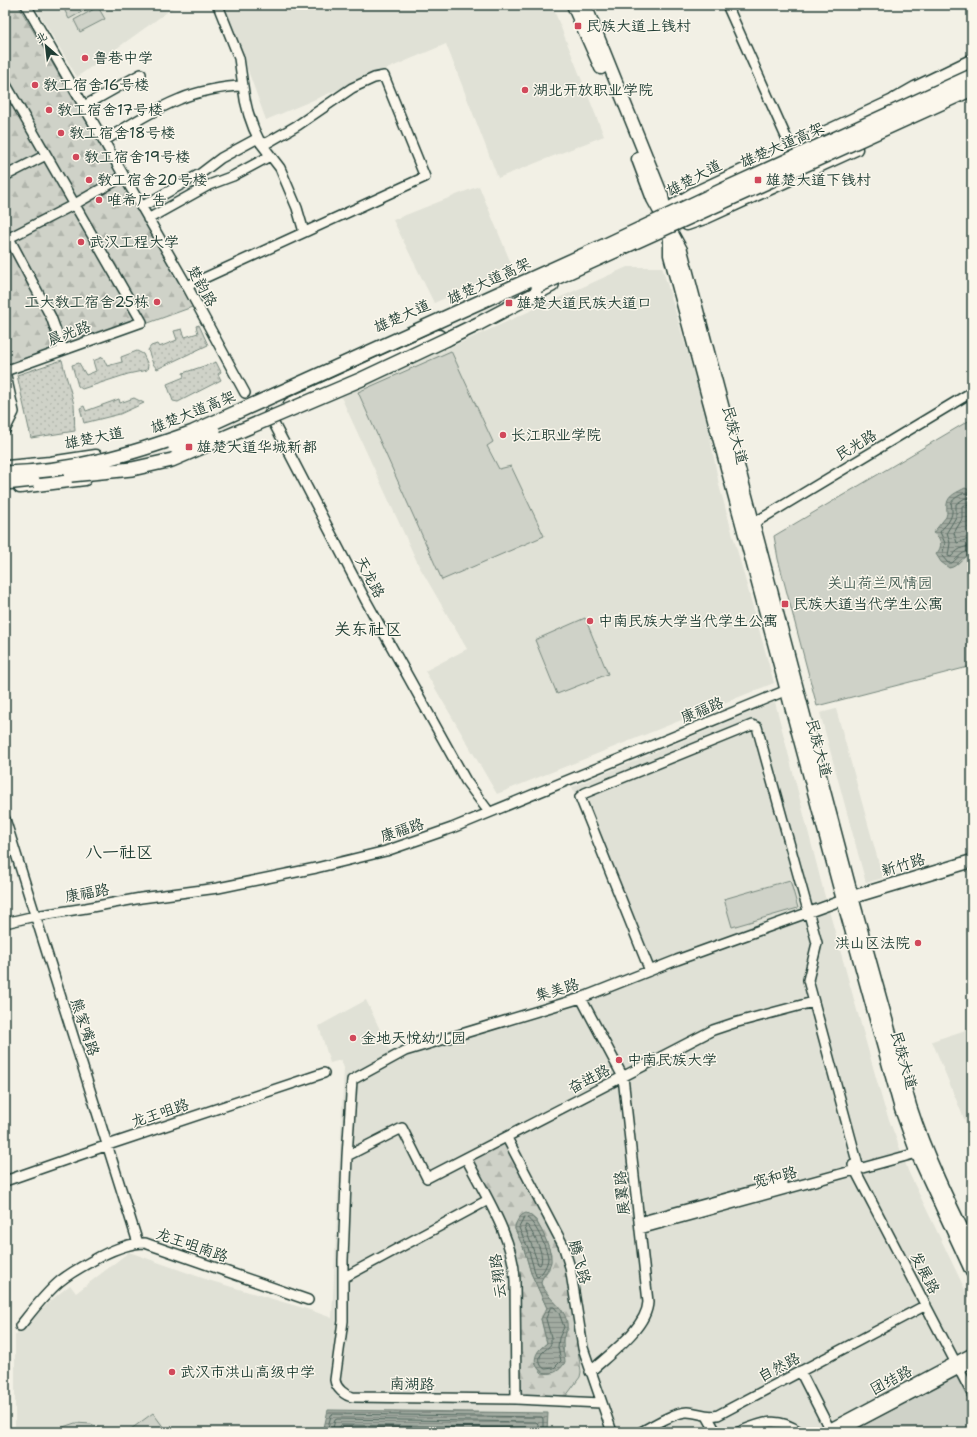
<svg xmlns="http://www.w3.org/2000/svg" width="977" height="1437" font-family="'Shantell Sans','LXGW WenKai TC',sans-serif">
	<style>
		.built { fill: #e0e1d6 }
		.grass { fill: url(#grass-dots); stroke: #77887e }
		.forest { fill: url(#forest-firs); stroke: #77887e; fill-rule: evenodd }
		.park { fill: #cfd2c8; stroke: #77887e }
		.water { fill: url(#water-rules); stroke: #6e7f75 }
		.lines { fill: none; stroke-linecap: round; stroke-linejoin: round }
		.shore { stroke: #536960; stroke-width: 1 }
		.minor-casing { stroke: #1f3d34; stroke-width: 12 }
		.major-casing { stroke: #1f3d34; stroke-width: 15 }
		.highway-casing { stroke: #1f3d34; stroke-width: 16 }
		.minor { stroke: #fbf7ec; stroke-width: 9 }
		.major { stroke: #fbf7ec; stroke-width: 12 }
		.highway { stroke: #fbf7ec; stroke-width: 13 }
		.highway-bridge-casing { stroke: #1f3d34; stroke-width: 16; stroke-linecap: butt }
		.highway-bridge { stroke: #fbf7ec; stroke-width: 13 }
		.poi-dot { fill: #d1495b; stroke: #fbf7ec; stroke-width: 1.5 }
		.labels { text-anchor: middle; stroke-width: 3; stroke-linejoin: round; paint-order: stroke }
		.poi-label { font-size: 15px; fill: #1f3d34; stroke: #fbf7ec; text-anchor: start }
		.street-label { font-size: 15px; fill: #1f3d34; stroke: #fbf7ec }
		.park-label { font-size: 15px; fill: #425b52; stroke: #fbf7ec }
		.quarter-label { font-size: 17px; fill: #1f3d34; stroke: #fbf7ec }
	</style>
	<defs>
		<pattern id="grass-dots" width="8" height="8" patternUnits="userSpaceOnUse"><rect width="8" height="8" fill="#cfd2c8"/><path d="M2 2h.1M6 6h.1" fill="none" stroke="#b1b5ac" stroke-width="1.8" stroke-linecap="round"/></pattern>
		<pattern id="forest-firs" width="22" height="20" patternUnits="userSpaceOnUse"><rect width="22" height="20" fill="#cfd2c8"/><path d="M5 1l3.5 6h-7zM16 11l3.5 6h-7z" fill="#b1b5ac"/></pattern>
		<pattern id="water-rules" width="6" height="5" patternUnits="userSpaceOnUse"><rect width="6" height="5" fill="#a2aba1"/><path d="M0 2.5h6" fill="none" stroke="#838c84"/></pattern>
	</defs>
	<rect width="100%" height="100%" fill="#f2f0e5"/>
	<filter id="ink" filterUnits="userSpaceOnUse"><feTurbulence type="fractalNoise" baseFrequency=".025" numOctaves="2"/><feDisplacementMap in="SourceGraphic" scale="8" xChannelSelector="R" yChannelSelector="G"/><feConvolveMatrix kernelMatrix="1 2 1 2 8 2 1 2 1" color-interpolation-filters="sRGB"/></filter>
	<g filter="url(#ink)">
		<!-- built -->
		<path class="built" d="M34,5H177L77,77Z
			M224,5H552L604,136L498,178L446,44L266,120Z
			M479,186L513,268L434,303L393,220Z
			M627,267H662L705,410L719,485L774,683L497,794L425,671L467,649L419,566L341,397Z
			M775,702L824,893L884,1106L909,1173L972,1304V1432H547V1413L328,1410L323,1432H15V1335L55,1297L70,1285L76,1293L129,1252L208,1280L310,1310L332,1318L344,1068L341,1060L330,1063L319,1026L366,1000L390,1051L593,987L644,967L572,787Z
			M836,709L883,878L866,883L820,713Z
			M972,1028V1138L932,1041Z"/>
		<!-- grass -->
		<path class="grass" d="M199,325L208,345L157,369L153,364L148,350L151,346L157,344L159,347L177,340L174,331L182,329L185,337L198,333L196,326Z
			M137,351L143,354L148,365L147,370L128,374L82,389L78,386L72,365L79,363L86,375L96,371L93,361L103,357L107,366L122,362L121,357Z
			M62,360C65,375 71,390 74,405C75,414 74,422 75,431L31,438L17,375Z
			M216,362L221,372L218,374L221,380L178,402L173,401L167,384L184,377L183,373Z
			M134,398L144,403L120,414L84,423L80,408L84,406L86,411L119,399L120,403Z"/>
		<!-- forest -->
		<path class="forest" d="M5,5H18L195,306L11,373L5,371Z
			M504,1143L508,1146L558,1241L567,1270L581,1372L580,1377L566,1396H563L524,1397L522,1395L521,1392L519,1277L472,1164V1159ZM522,1215H530L536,1220L543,1233L551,1254L549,1269L541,1280V1284L552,1300L558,1306L568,1329L563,1338L564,1364C558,1371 551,1375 542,1373C531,1362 537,1351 547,1343L541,1319L547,1308L531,1273L524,1249L515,1229V1225Z"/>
		<!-- park -->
		<path class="park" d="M62,5H94L69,19Z
			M98,7L105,19L80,32L74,20Z
			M451,351L493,442L487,446L499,469L511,466L544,536L442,580L358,392Z
			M970,420L972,423V666L817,706L778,559L774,536Z
			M585,618L608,674L557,694L535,640Z
			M790,880L798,908L732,927L724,899Z
			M958,1376L972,1403V1432H850Z
			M153,1413L167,1432H127Z
			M75,1423L91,1424L108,1432H53L60,1428Z"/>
		<!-- water -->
		<path class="water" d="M965,488L972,491V555C961,555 959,567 949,568L941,562L936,554C943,547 942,538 933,533L946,517C948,512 946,509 947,504C948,495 958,492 965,488Z
			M526,1213C537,1215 553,1251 551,1262C550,1268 540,1279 541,1283C542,1293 559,1304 563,1312C573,1330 562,1331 562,1347C563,1352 565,1356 565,1362C552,1386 524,1367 540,1349C542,1347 545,1345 547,1343L541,1319L547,1308L531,1273L524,1249L515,1229C515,1222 520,1215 526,1213Z
			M328,1410L548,1413L547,1432H323Z"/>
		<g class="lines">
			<!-- shore -->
			<path class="shore" d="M972,495L964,493C942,504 957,505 950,519C948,524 943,527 940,532L945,543L942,556L948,563H952C959,557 962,551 972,551
				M972,500L965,498L956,504V517L947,532L950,543L948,556L951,557C957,550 962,546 972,546
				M972,506L965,505L962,506V519L954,533L957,543L965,540L972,539
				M525,1217C534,1219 547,1248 548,1258C548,1264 543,1273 538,1277L536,1276L528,1248L519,1228Z
				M526,1225L528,1226C534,1235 546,1256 540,1265L538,1264L532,1246L525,1228Z
				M551,1307H554L559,1313L564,1327L559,1338L558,1347L561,1361L554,1368L545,1369C539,1366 538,1358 542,1353C545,1349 549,1348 551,1344V1337L546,1319Z
				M327,1432L331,1415L333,1414L542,1417L543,1419V1432
				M332,1432L335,1420L337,1419L536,1422L538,1424V1432
				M338,1432L340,1426L341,1425L530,1428L532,1429V1432"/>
			<!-- minor casing -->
			<g class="minor-casing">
				<path id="minor" d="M26,5L187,286L245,393
					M727,5L791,148
					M219,8L239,58L243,86
					M5,83L142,322L5,371
					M84,106L141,74
					M104,141C128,126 153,110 180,99C196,92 225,86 243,86C245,105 251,125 260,142L267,143L298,125L352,88L374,78L384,76L425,177L187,286
					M260,142L280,168L297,208L304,232
					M5,176L46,155
					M141,207L200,174L221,158L258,138
					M148,219L209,185L233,176L270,156
					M9,238L51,317L63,350
					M5,240L75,204L124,176
					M5,371L14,412L5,430
					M269,414L365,599L466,781L489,812
					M754,523L972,392
					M5,819L138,1243
					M5,923L35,916L86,908L141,898L218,888L316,868L386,851L452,828L787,690
					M650,971L580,797L585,793L752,725L757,727L817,943L808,980L859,1169
					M581,998L623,1077L648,1302C647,1328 608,1355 590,1372
					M507,1138L563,1245L570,1267L583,1348L612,1432
					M347,1156L402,1128L427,1178L713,1030L734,1023L813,1002
					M466,1158C485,1195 514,1239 515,1281L516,1399
					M853,1165L855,1170L972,1394
					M5,1181L108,1145L324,1073
					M639,1222L782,1183
					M640,1229L917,1153
					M343,1278L488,1200
					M20,1326C32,1311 44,1295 59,1282C72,1271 87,1264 101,1256C115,1249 129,1243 145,1243L308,1300
					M800,1371L831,1432
					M601,1403L516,1399L353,1397C345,1396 336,1388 335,1380L343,1321V1260L347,1156L352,1080L405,1051L581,998L677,960L843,900
					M707,1416L716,1432
					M641,1432C652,1426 675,1412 687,1412C698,1412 706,1418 718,1415L926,1305
					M739,1432C763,1422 778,1416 800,1432
					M823,1432L972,1353
					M839,1432L972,1362"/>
			</g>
			<!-- major casing -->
			<g class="major-casing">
				<path id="major" d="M573,5L601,68
					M585,5L662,196L670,240V255L843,900L901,1109L917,1153L972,1272
					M933,87L972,69
					M638,159L653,199L681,250L852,897L910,1106C926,1156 949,1203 972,1250
					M662,213L695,193L895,100L905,97
					M687,224L707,217L856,149
					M290,404L439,336
					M7,467L50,463L96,456
					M20,487L85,479
					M846,899L972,861"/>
			</g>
			<!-- highway casing -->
			<g class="highway-casing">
				<path id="highway" d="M895,100L916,88L972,61
					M447,339L478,324L552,285"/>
			</g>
			<!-- minor -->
			<use href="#minor" class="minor"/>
			<!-- major -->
			<use href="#major" class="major"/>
			<!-- highway -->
			<use href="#highway" class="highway"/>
			<!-- highway-bridge casing -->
			<g class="highway-bridge-casing">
				<path id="highway-bridge" d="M538,286L972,89
					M175,447L195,441L214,432
					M5,473C71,472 132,454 193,432L608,244L725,189L972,76
					M71,475L132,469L172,460L362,379L447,339
					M5,483L33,480"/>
			</g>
			<!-- highway-bridge -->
			<use href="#highway-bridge" class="highway-bridge"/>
		</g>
	</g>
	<!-- markers -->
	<g class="poi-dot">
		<rect x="574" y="22" width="8" height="8" rx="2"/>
		<circle cx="85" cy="58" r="4"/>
		<circle cx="35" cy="85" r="4"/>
		<circle cx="525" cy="90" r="4"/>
		<circle cx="49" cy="110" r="4"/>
		<circle cx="61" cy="133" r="4"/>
		<circle cx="76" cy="157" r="4"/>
		<circle cx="89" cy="180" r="4"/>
		<rect x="754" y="176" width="8" height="8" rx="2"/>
		<circle cx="99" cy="200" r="4"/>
		<circle cx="81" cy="242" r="4"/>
		<circle cx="157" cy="302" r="4"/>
		<rect x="505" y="299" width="8" height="8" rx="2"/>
		<circle cx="503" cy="435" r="4"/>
		<rect x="185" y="443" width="8" height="8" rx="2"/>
		<rect x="781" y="600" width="8" height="8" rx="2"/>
		<circle cx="590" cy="621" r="4"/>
		<circle cx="918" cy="943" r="4"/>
		<circle cx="353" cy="1038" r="4"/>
		<circle cx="619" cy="1060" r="4"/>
		<circle cx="172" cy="1372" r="4"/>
	</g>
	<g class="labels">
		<!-- poi labels -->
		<g class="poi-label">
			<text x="586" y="31">民族大道上钱村</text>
			<text x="93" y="63">鲁巷中学</text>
			<text x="43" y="90">教工宿舍16号楼</text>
			<text x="533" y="95">湖北开放职业学院</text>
			<text x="57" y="115">教工宿舍17号楼</text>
			<text x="69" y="138">教工宿舍18号楼</text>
			<text x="84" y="162">教工宿舍19号楼</text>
			<text x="97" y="185">教工宿舍20号楼</text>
			<text x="766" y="185">雄楚大道下钱村</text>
			<text x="107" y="205">唯希广告</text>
			<text x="89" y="247">武汉工程大学</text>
			<text x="149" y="307" text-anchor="end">工大教工宿舍25栋</text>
			<text x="517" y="308">雄楚大道民族大道口</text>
			<text x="511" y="440">长江职业学院</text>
			<text x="197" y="452">雄楚大道华城新都</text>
			<text x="793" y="609">民族大道当代学生公寓</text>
			<text x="598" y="626">中南民族大学当代学生公寓</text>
			<text x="910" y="948" text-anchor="end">洪山区法院</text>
			<text x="361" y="1043">金地天悦幼儿园</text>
			<text x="627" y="1065">中南民族大学</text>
			<text x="180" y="1377">武汉市洪山高级中学</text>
		</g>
		<!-- street labels -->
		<g class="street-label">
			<text transform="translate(782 145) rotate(-24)" y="5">雄楚大道高架</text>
			<text transform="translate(694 178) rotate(-28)" y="5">雄楚大道</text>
			<text transform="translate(489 281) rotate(-25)" y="5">雄楚大道高架</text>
			<text transform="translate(202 286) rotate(61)" y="5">楚韵路</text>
			<text transform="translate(402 316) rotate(-24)" y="5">雄楚大道</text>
			<text transform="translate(69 333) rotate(-20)" y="5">晨光路</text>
			<text transform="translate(193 412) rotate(-22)" y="5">雄楚大道高架</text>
			<text transform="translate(735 435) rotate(75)" y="5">民族大道</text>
			<text transform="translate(94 438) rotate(-11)" y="5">雄楚大道</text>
			<text transform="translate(856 445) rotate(-31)" y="5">民光路</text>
			<text transform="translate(370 577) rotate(62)" y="5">天龙路</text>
			<text transform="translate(702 710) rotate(-22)" y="5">康福路</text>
			<text transform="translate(819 748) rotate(75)" y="5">民族大道</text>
			<text transform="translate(402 830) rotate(-18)" y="5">康福路</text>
			<text transform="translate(903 865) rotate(-17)" y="5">新竹路</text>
			<text transform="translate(87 893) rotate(-10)" y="5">康福路</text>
			<text transform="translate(557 990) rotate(-17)" y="5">集美路</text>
			<text transform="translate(85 1027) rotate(72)" y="5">熊家嘴路</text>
			<text transform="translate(904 1060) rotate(74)" y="5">民族大道</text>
			<text transform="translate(589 1079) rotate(-28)" y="5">奋进路</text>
			<text transform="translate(160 1113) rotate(-18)" y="5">龙王咀路</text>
			<text transform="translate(775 1177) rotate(-15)" y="5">宽和路</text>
			<text transform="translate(622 1193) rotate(-96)" y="5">展翼路</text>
			<text transform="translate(192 1245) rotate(19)" y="5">龙王咀南路</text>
			<text transform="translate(580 1262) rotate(75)" y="5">腾飞路</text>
			<text transform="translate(925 1273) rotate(62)" y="5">发展路</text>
			<text transform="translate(498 1276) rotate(-97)" y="5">云翔路</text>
			<text transform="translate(779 1367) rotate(-28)" y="5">自然路</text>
			<text transform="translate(891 1380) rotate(-28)" y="5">团结路</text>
			<text transform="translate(412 1384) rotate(1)" y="5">南湖路</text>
		</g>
		<!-- park labels -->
		<g class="park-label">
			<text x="880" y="588">关山荷兰风情园</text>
		</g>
		<!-- quarter labels -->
		<g class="quarter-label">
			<text x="368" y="635">关东社区</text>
			<text x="119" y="858">八一社区</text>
		</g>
	</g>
	<!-- margin -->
	<rect width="977" height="1437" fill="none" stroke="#fbf7ec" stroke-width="20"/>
	<rect x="10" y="10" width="957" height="1417" fill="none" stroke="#1f3d34" stroke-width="1.5" filter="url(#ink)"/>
	<!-- north arrow -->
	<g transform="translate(46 46) rotate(332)" stroke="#fbf7ec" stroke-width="3" paint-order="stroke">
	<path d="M0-3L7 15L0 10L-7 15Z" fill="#1f3d34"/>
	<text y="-6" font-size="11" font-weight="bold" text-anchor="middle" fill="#1f3d34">北</text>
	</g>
</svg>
